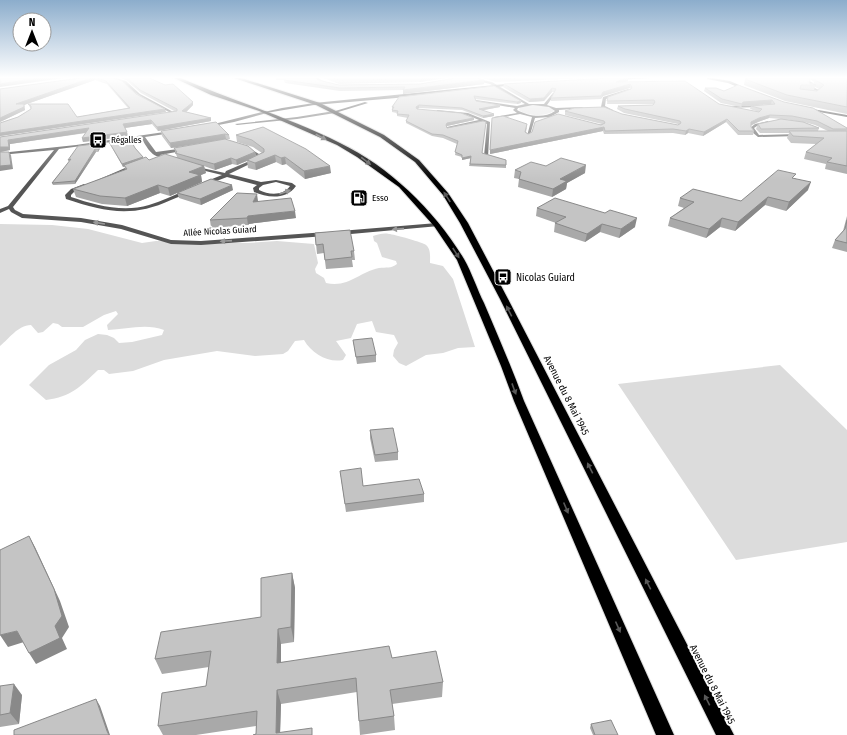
<svg xmlns="http://www.w3.org/2000/svg" width="847" height="735" font-family="'Fira Sans Condensed',sans-serif">
	<style>
		.green { fill: #dcdcdc }
		.lines { fill: none; stroke-linecap: round; stroke-linejoin: round }
		.primary-casing { stroke: #dbdbdb; stroke-width: 2 }
		.street { fill: #555; fill-rule: evenodd }
		.secondary { fill: #222; fill-rule: evenodd }
		.primary { fill: #000; fill-rule: evenodd }
		.wall { fill: #a9a9a9; fill-rule: evenodd }
		.shaded-wall { fill: #898989 }
		.building { fill: #c4c4c4; stroke: #898989 }
		.oneway { fill: #595959 }
		.oneway2 { fill: #999 }
		.labels { text-anchor: middle; stroke-width: 4; stroke-linejoin: round; paint-order: stroke }
		.far-poi-label { font-size: 9px; fill: #000; stroke: #fff; text-anchor: start }
		.far-street-label { font-size: 9px; fill: #000; stroke: #fff }
		.poi-label { font-size: 10px; fill: #000; stroke: #fff; text-anchor: start }
		.street-label { font-size: 10px; fill: #000; stroke: #fff }
	</style>
	<rect width="100%" height="100%" fill="#fff"/>
	<!-- green -->
	<path class="green" d="M534,105L550,107L554,111C545,117 527,116 519,110L520,107Z
		M0,224L52,225L88,229L142,243L156,241L248,243L277,241L314,244L318,263L315,269L316,273L324,278L326,283C349,288 359,272 379,268C386,267 391,269 397,264L396,261L382,257L377,243L374,241L373,236C379,234 384,233 389,234C393,234 425,243 426,245C431,249 430,257 430,263L443,266L453,279L475,347L458,348L443,353L426,355L406,366L399,363L393,356L394,350L398,343L394,335L376,332L372,321L357,324L351,338L336,341L346,355L343,360C328,363 312,354 304,340L295,341L288,351L283,354L255,356L217,351L164,360L133,371L109,374L104,370H98C81,386 71,397 46,400L29,385L49,365L76,350L85,340L98,334L107,335L114,338L119,343L132,342L162,335L164,330C147,323 126,329 108,330L107,325L118,314L116,311L104,315L83,327H62L58,324L53,323L43,332L38,333L31,325C17,326 10,338 0,346Z
		M780,365L847,430V542L736,560L618,384Z"/>
	<g class="lines">
		<!-- primary casing -->
		<g class="primary-casing">
			<path id="primary" d="M172,77H178C231,100 288,117 340,143C390,167 436,212 464,259C472,273 477,289 484,303C498,336 512,368 524,401L674,735H656L514,401L501,366L457,260L434,226L399,187L357,157L337,145L259,111L211,95Z
				M231,77H238L320,103L384,135L419,160L448,193L468,223L508,299L734,735H716L500,299L460,223L443,195L415,162L380,137L316,105Z"/>
		</g>
		<!-- street -->
		<path class="street" d="M106,77H112L126,81L140,94L177,114L168,116V114L171,113L138,96L124,83Z
			M312,77H316L329,84L326,85Z
			M798,77H803L813,83L811,86L821,91L818,94L810,95V93L817,91L808,87L810,84Z
			M78,78L77,80L41,85L39,84Z
			M474,78L492,82L529,104H544L553,93L555,94L547,105L556,108L582,107L584,108L559,110V112L550,117L535,118L530,135L527,136L532,117L520,114L494,119V117L517,113L513,110L515,108L474,101L476,100L517,106L525,104L490,84L474,80ZM533,105L549,107L555,111C544,119 528,116 517,110L518,108Z
			M628,89L631,90L606,99L605,106L613,110V112L601,107L603,97Z
			M761,105L760,107L725,108L723,107L725,106Z
			M437,110L468,113L490,122L488,157L484,156L487,124L482,122L447,129V127L479,120L467,115L436,112Z
			M266,111L267,113L234,122L208,127L206,126Z
			M334,111L335,113L297,119L237,125L235,124L297,117Z
			M768,121L769,123L757,126L754,128L759,135L798,134L800,135L798,136L758,137L752,132L750,128L755,124Z
			M171,131L173,132L172,133L145,137L156,152L185,148H187V150L160,155L161,157C151,157 146,145 141,138L59,149L13,207L15,210L23,214L81,218L122,225L171,240L201,241L326,232L329,234L326,236L201,245L171,244L121,229L81,222L22,218L11,212L9,209L0,213V209L8,206L54,150L0,155V153L76,145Z
			M247,147L264,157L229,174L261,182L276,180L292,183L296,186C286,200 268,198 254,192L253,188L257,185L227,177L206,185H202V183L222,175L193,168V166L225,173L226,171L259,157L245,149V148ZM276,182L290,186C283,196 269,195 259,190V188L263,185Z
			M132,165L136,166L99,182L95,181Z
			M84,184L86,185V187L75,191L71,195V197C95,205 123,213 149,205C162,201 174,195 186,190L191,191C185,195 177,197 171,200C132,218 105,212 66,199L65,195L71,189Z
			M437,223L440,225L439,226L340,235L337,233L340,231Z"/>
		<!-- secondary -->
		<path class="secondary" d="M637,77H668L617,80L615,79Z
			M707,77L730,81L748,89L745,90L728,83L707,79Z
			M514,83L515,85L396,98L314,105L266,113L264,112L282,108L314,103Z
			M365,102L368,103L335,113L332,112Z
			M807,108L847,115V117L808,110Z"/>
		<!-- primary -->
		<use href="#primary" class="primary"/>
	</g>
	<!-- wall -->
	<path class="wall" d="M88,77H111L166,112L0,136V123L18,117L31,109L28,104L77,117L128,108L107,84L95,80L24,105L25,110L0,122V89Z
		M118,77H147L193,102V105L186,112L211,118V121L158,131L152,124L125,128L128,136L83,142L82,138L86,133L10,144V150L0,152V137L176,112L141,93L126,80Z
		M276,77H315L318,80L339,85L484,84L403,94V90L340,91L285,83L284,80H276Z
		M321,77H452L420,82L339,84Z
		M479,77H607L496,82Z
		M749,77H847V114L785,101L744,85L745,79ZM810,79L814,82L813,84L809,83ZM815,87L819,89L817,91L814,90Z
		M628,81L625,82L719,104L759,112L750,109L751,106L771,104L742,106L741,107L721,103L704,91L705,88L724,91L738,85L847,128V174L825,169L826,164L804,159L806,152L816,144L791,143L787,138L789,133H760L756,129L758,124L781,119L769,118L758,122L751,125V127L754,131L753,135H738L726,122L703,136L688,133L685,135L673,133L604,134L603,131L490,154L527,127L526,132L528,134L602,124L565,115V111L622,114L678,125V124L624,113L617,109L618,106L653,105V104H607L608,97L631,89L630,88L603,96L601,99L551,101V98L554,92H552L544,101L529,102L503,87L504,84ZM783,119L791,120L801,122ZM804,122L815,125L828,131H818L819,128Z
		M494,86L521,103L517,104L475,99L476,101L500,107L483,110L494,116L483,118L462,110L419,108L417,109L474,118V120L447,126H446L447,128L482,153L506,160V168L469,166L471,158L462,160V157L455,155L457,144L443,138L432,136L406,123V121L408,118L397,116V113L392,112V107Z
		M216,122L229,135L230,139H226L171,148L162,136L161,131Z
		M263,127L331,173L305,179L286,164L282,165L276,162L256,170L248,168L247,161L237,165L232,164L215,170L204,166L206,173L201,175L202,182L179,192L233,190L201,205L179,198L177,193L170,196L160,193L127,206L102,204L76,197L73,189L126,170L124,166L123,167L110,144L109,142L135,148L143,158L149,160L177,157L174,148L255,152L256,156L262,153L253,147L237,142L236,135Z
		M102,145L98,152H96L75,184L53,185L52,183L69,162L68,160Z
		M546,166L585,173L567,183L566,189L552,197L518,187L519,179L514,178L515,170Z
		M795,178L808,190L786,211L765,205L735,231L720,227L706,238L668,226L670,218L684,208L678,206L680,198L741,201Z
		M258,201L257,202L296,218L249,224L248,225L211,228L210,220Z
		M537,208L635,227L619,238L600,232L585,242L554,232L555,223H556L536,216Z
		M847,216V252L832,248L835,240L843,231Z
		M315,233L354,251L355,260H352L353,267L326,269L324,253L317,254Z
		M353,340L376,355V362L357,364Z
		M370,430L398,452V460L375,462L370,438Z
		M340,471L363,486L424,494V502L346,512Z
		M292,573L295,588L294,642L281,644V662L392,658L443,682L442,697L392,704L394,716L395,730L360,735L359,721L357,692L281,704L280,733L313,735L256,734V726L196,735H163L158,726L206,686L209,667L162,674L155,659L261,617Z
		M0,686L22,695L19,724L0,727Z
		M591,724L618,735H593L590,728Z"/>
	<!-- shaded-wall -->
	<path class="shaded-wall" d="M45,77L64,78L0,87V84Z
		M94,77L95,80L24,105L25,110L0,122V118L16,104Z
		M431,77H452L420,82V79Z
		M628,77V81L615,85L616,82Z
		M484,80V84L403,94V90Z
		M630,84V88L603,96L601,99L603,92Z
		M552,88V92L544,101L529,102L530,99Z
		M772,100L771,104L742,106L741,107L742,104L743,102Z
		M521,101V103L517,104V102Z
		M193,102V105L183,115L182,111Z
		M419,105V108L416,110V107Z
		M500,105V107L479,111V109Z
		M165,109L166,112L0,136V133Z
		M494,114V116L483,118V116Z
		M770,115L769,118L758,122L750,126L751,122L759,118Z
		M211,118V121L158,131L157,127Z
		M474,118V120L447,126L446,128V125L447,123Z
		M727,119L726,122L703,136L704,132Z
		M151,120L152,124L124,128L123,124Z
		M604,127L603,131L490,154V150Z
		M89,128L90,132L10,144V150L0,152V147L8,140Z
		M689,129L688,133L685,135L686,131Z
		M127,132L128,136L83,142L82,138Z
		M225,134L226,139L171,148L170,143Z
		M102,143V145L98,152V149Z
		M95,149L96,152L75,184V181Z
		M9,152L11,155L13,169L0,171V166Z
		M255,152L256,157L237,165L236,160Z
		M275,155L276,162L256,170L255,163Z
		M471,156V158L462,160V158Z
		M143,157L144,159L123,167L122,164Z
		M285,157L286,164L282,165L281,158Z
		M231,158L232,164L215,170L214,164Z
		M586,165L585,173L567,183L566,189L552,197L553,189L560,179Z
		M204,166L206,173L201,175L202,182L170,196L168,188L189,172Z
		M330,166L331,173L305,179L304,171Z
		M811,182L808,190L786,211L789,202Z
		M158,185L160,193L127,206L125,198Z
		M232,185L233,190L201,205L200,199Z
		M257,194L258,201L254,209L253,202Z
		M768,197L765,205L735,231L738,222Z
		M295,211L296,218L249,224L248,225L247,218L248,216Z
		M637,218L635,227L619,238L621,229Z
		M722,218L720,227L706,238L709,229Z
		M602,224L600,232L585,242L587,234Z
		M29,536L35,547L60,601L69,627L62,638L67,649L36,664L29,653L55,626Z
		M292,573L295,588L294,642L291,627Z
		M278,629L281,644V677L277,663Z
		M17,631L24,642L8,647L0,635Z
		M14,684L22,695L19,724L10,713Z
		M277,690L281,704L280,735L276,733Z
		M96,699L100,706L110,735H109L107,731Z"/>
	<!-- building -->
	<path class="building" d="M0,77H45L0,84Z
		M88,77H111L122,81L136,94L165,109L0,133V123L18,117L31,109V106L28,104H68L77,117L130,108L106,81L94,77L16,104H24V107L0,118V89Z
		M126,77H147L165,85L173,84L193,102L182,111L211,118L157,127L151,120L123,124L127,132L82,138L89,128L8,140L9,147H0V137L177,111V109L140,90Z
		M286,77H315L318,80L339,85L420,84L462,77H473L484,80L403,90L405,87L340,88L284,80Z
		M331,77H431L420,79L339,80Z
		M490,77H535L496,79Z
		M628,77L616,82L685,81L719,104L759,112L762,109L751,106L775,104L772,100L743,102L742,104L722,99L705,88H716L724,91L738,85L784,102L813,108L847,128V129H833L817,121L792,116L770,115L759,118L751,122V127L754,131H739L727,119L704,132L689,129L686,131L673,129L605,131L604,127L490,150L492,118L503,116L527,124L525,132L528,134L532,132L535,122L558,114L601,125L605,123L604,121L565,111L574,108L604,107L622,114L678,125L681,123L680,121L625,109L618,106L653,105L655,102L654,100L607,101L608,97L631,89L632,87L630,84L603,92L601,96L551,98L556,89L552,88L544,98L530,99L504,84Z
		M749,77H807L810,79L809,83L816,85H801L800,89L817,91L824,85L815,80L816,77H847V107L787,95L745,79Z
		M494,86L521,101L517,102L474,96L476,101L500,105L479,109L494,114L483,116L462,108L419,105L416,107L417,109L461,113L474,118L447,123L446,125L447,128L483,121L486,122L482,153L506,160V165L470,164L471,156L462,158V155L455,152L458,141L443,135L432,134L406,121L409,115L397,114L398,111L392,110L394,107H392L399,97Z
		M781,119L803,122L819,128L761,129L758,124Z
		M216,122L229,135L225,134L170,143L161,131Z
		M263,127L306,149L330,166L304,171L285,157L281,158L275,155L255,163L247,160L264,152V149L252,140L236,135Z
		M789,131H847V166L827,162L832,158L806,152L824,138L793,136Z
		M130,139L135,148L143,157L122,164L109,142Z
		M225,139L248,146L255,152L236,160L231,158L214,164L175,153L177,152L174,148Z
		M102,143L98,149H95L75,181L52,183L71,159L68,160L78,146Z
		M0,152H9L11,165L0,166Z
		M165,154L204,166L189,172L200,175L168,188L158,185L125,198L100,196L73,189L127,169L124,165L146,157L149,160Z
		M561,158L586,165L560,179L567,181L553,189L519,179L521,172L515,170L531,162L546,166Z
		M778,170L796,174L792,178L811,182L789,202L768,197L738,222L722,218L709,229L670,218L694,202L680,198L693,189L741,201Z
		M211,179L232,185L200,199L177,193Z
		M237,193L257,194L253,202L291,198L295,211L248,216L247,218L210,220Z
		M555,198L605,213L610,210L637,218L621,229L602,224L587,234L555,223L566,217L537,208Z
		M847,220V243L835,240L845,229Z
		M350,230L354,251H351L352,257L325,260L323,244L316,245L315,233Z
		M372,338L376,355L356,357L353,340Z
		M393,428L398,452L375,455L370,430Z
		M361,468L363,486L419,479L424,494L345,504L340,471Z
		M29,536L54,589L62,616L55,626L60,638L29,653L17,631L0,635V550Z
		M292,573L291,627L278,629L277,663L389,646L392,658L436,651L443,682L390,690L394,716L359,721L356,678L277,690L276,733L312,728V735H253L256,734L257,711L158,726L162,693L206,686L211,651L155,659L161,632L261,617V578Z
		M14,684L10,713L0,715V686Z
		M96,699L107,731L109,735H14V730Z
		M611,720L618,735H595L591,724Z"/>
	<!-- one-way arrows -->
	<defs><path id="oneway-solid" d="M-6-.8H1V-3.2L6.5 0L1 3.2V.8H-6Z"/></defs>
	<g class="oneway">
		<use href="#oneway-solid" transform="translate(321 137) rotate(28)"/>
		<use href="#oneway-solid" transform="translate(366 161) rotate(37)"/>
		<use href="#oneway-solid" transform="translate(447 197) rotate(-123)"/>
		<use href="#oneway-solid" transform="translate(456 253) rotate(57)"/>
		<use href="#oneway-solid" transform="translate(509 311) rotate(-117)"/>
		<use href="#oneway-solid" transform="translate(514 389) rotate(70)"/>
		<use href="#oneway-solid" transform="translate(590 468) rotate(-117)"/>
		<use href="#oneway-solid" transform="translate(566 508) rotate(67)"/>
		<use href="#oneway-solid" transform="translate(648 584) rotate(-117)"/>
		<use href="#oneway-solid" transform="translate(618 627) rotate(66)"/>
		<use href="#oneway-solid" transform="translate(707 700) rotate(-117)"/>
	</g>
	<g class="oneway2">
		<use href="#oneway-solid" transform="translate(285 192) rotate(-20)"/>
		<use href="#oneway-solid" transform="translate(99 223) rotate(-171)"/>
		<use href="#oneway-solid" transform="translate(398 229) rotate(176)"/>
		<use href="#oneway-solid" transform="translate(226 241) rotate(176)"/>
	</g>
	<!-- sky -->
	<linearGradient id="sky" x2="0" y2="1"><stop stop-color="#8cadcc"/><stop offset="0.43" stop-color="#fff"/><stop offset="1" stop-color="#fff" stop-opacity="0"/></linearGradient>
	<rect width="847" height="180" fill="url(#sky)"/>
	<!-- icons -->
	<defs>
		<g id="bus-square" transform="scale(0.9)"><rect x="-9" y="-9" width="18" height="18" rx="4" fill="#000" stroke="#fff"/><path d="M-5-6H5V4H4V6H2V4H-2V6H-4V4H-5ZM-3.5-4V0h7V-4ZM-3.5 1.2v1.5H-2V1.2ZM2 1.2v1.5H3.5V1.2Z" fill="#fff"/></g>
		<g id="fuel-square" transform="scale(0.9)"><rect x="-9" y="-9" width="18" height="18" rx="4" fill="#000" stroke="#fff"/><path d="M-5.5-6h7V0h2V4h1.3V-2.5L3-4.5l.8-.8L6-3V5H2.5V1h-1V6h-7ZM-4.2-4.7v3.2H.2V-4.7Z" fill="#fff"/></g>
	</defs>
	<g fill-rule="evenodd">
		<use href="#bus-square" x="98" y="140"/>
		<use href="#fuel-square" x="359" y="198"/>
		<use href="#bus-square" x="503" y="277"/>
	</g>
	<g class="labels">
		<!-- far-poi labels -->
		<g class="far-poi-label">
			<text x="111" y="143">Régalles</text>
			<text x="372" y="201">Esso</text>
		</g>
		<!-- far-street labels -->
		<g class="far-street-label">
			<text transform="translate(220 231) rotate(-3)" y="3">Allée Nicolas Guiard</text>
		</g>
		<!-- poi labels -->
		<g class="poi-label">
			<text x="516" y="281">Nicolas Guiard</text>
		</g>
		<!-- street labels -->
		<g class="street-label">
			<text transform="translate(567 395) rotate(63)" y="4">Avenue du 8 Mai 1945</text>
			<text transform="translate(713 684) rotate(63)" y="4">Avenue du 8 Mai 1945</text>
		</g>
	</g>
	<!-- north arrow -->
	<g transform="translate(32 32)"><circle r="19" fill="#ffffff" stroke="#999999"/>
	<path d="M0-3L7 15L0 10L-7 15Z" fill="#000000"/>
	<text y="-6" font-size="11" font-weight="bold" text-anchor="middle" fill="#000000">N</text>
	</g>
</svg>
